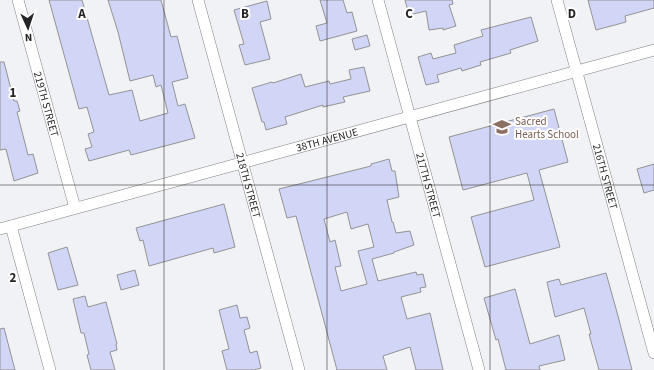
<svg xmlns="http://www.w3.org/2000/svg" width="654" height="370" font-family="'Source Sans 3',sans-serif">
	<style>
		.building { fill: #d2d6f6; stroke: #929396; fill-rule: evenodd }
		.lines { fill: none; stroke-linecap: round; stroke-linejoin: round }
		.minor-casing { stroke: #7e7f82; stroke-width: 12 }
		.minor { stroke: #fff; stroke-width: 11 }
		.grid { fill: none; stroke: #252527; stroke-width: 1; stroke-opacity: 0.55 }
		.labels { text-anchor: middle; stroke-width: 4; stroke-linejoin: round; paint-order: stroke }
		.street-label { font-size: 11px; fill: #252527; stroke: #fff }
		.education-label { font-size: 11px; fill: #785e54; stroke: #fff; text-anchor: start }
		.grid-label { font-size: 13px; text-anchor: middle; font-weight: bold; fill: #252527; stroke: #fff; stroke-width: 4; stroke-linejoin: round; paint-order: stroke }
	</style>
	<rect width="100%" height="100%" fill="#f1f2f5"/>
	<!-- building -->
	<path class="building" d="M49,0H82L109,95L132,90L140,121L168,113L161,85L156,87L153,75L130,81L118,32L108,0H161L171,37L177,36L188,78L172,82L178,106L185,104L195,138L131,155L129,150L89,161L85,149L92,147L88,134L94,132L87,107L79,109Z
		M320,0H343L347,13L352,12L357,31L320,41L316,26L327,23Z
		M405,0H452L453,4L449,5L456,26L443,30V28L429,30L426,11L409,15Z
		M588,0H654V8L625,16L626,22L596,30Z
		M267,1L271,19L260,22L270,59L245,65L239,45L244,44L234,10Z
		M531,17L538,41L510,50L511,53L480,62L481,65L462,71L461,68L437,75L439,82L426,85L418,57L431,53L433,59L456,53L454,45L483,36L481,30Z
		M367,35L370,46L355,50L352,39Z
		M0,62H4L14,101H17L20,111L17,112L28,155L33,154L38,173L14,181L6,149L0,150Z
		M364,67L370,91L343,97L345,102L323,107V105L285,117L287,124L266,130L264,122H262L252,88L272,82L273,83L301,74L305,87L329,81L330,84L351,79L349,70Z
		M554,109L568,162L539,170L560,247L485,267L471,217L534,200L527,173L463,190L449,137Z
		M389,159L392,171H395L399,197L387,200L392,222H393L396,233L410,231L414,245L394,252V253L372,259L378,281L416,272L417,275L423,274L426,287L420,288L421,292L401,297L407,319L430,313L443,370H416L410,347L383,356L387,370H337L296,216L287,218L279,189L371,166V164ZM347,212L351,229L368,224L374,247L358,251L367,284L341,291L335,267L341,266L335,240L330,242L324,219Z
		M654,164V190L644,193L637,169Z
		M224,204L235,247L214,253L213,248L149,266L143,240L140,241L136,228Z
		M67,247L78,285L58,290L48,253Z
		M135,270L139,285L121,290L117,275Z
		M606,273L618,316L632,370H599L589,334H591L584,308L555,317L547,282L559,279L561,285Z
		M515,289L530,344L559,335L565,360L539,366L540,370H506L498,339L496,340L484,298Z
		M85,296L88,307L106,302L117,344H116L117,350L110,352L115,370H91L87,355L89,354L84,333H81L73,299Z
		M237,305L240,318L247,317L250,328L244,330L250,353L257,351L261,368L254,370H227L222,351L229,349L219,310Z
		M4,328L15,370H0V329Z"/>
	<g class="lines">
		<!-- minor casing -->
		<g class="minor-casing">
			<g id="minor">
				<path id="s1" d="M18,0L75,208"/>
				<path id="s2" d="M198,0L299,370"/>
				<path id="s3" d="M378,0L479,370"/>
				<path id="s4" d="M557,0L654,353"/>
				<path d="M11,226L50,370"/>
				<path id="s5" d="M0,229L654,50"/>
			</g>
		</g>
		<!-- minor -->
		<use href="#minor" class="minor"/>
	</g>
	<!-- grid -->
	<path class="grid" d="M164,0V370M327,0V370M490,0V370M0,185H654"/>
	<!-- icons -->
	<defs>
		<g id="school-bare" transform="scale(1.38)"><path d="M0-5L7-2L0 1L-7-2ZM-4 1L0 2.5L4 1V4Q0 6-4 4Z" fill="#8d6e63" stroke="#fff" stroke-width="2.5" paint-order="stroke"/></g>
	</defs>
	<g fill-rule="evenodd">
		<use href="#school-bare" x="502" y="127"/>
	</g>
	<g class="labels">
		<!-- street labels -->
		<g class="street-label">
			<text dy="4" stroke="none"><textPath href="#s1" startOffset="108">219TH STREET</textPath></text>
			<text dy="4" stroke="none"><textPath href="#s5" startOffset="339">38TH AVENUE</textPath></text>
			<text dy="4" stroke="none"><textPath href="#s4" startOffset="183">216TH STREET</textPath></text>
			<text dy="4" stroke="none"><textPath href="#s2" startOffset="192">218TH STREET</textPath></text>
			<text dy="4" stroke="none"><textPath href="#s3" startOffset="192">217TH STREET</textPath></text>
		</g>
		<!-- education labels -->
		<g class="education-label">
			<text x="515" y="125">Sacred<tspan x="515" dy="13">Hearts School</tspan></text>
		</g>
	</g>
	<g class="grid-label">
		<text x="82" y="18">A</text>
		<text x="245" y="18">B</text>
		<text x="409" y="18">C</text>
		<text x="572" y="18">D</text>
		<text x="13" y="97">1</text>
		<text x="13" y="282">2</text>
	</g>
	<!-- north arrow -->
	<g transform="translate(28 28) rotate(177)" stroke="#ffffff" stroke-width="3" paint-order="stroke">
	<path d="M0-3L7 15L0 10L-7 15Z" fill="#252527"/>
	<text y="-6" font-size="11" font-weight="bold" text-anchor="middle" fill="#252527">N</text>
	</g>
</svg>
